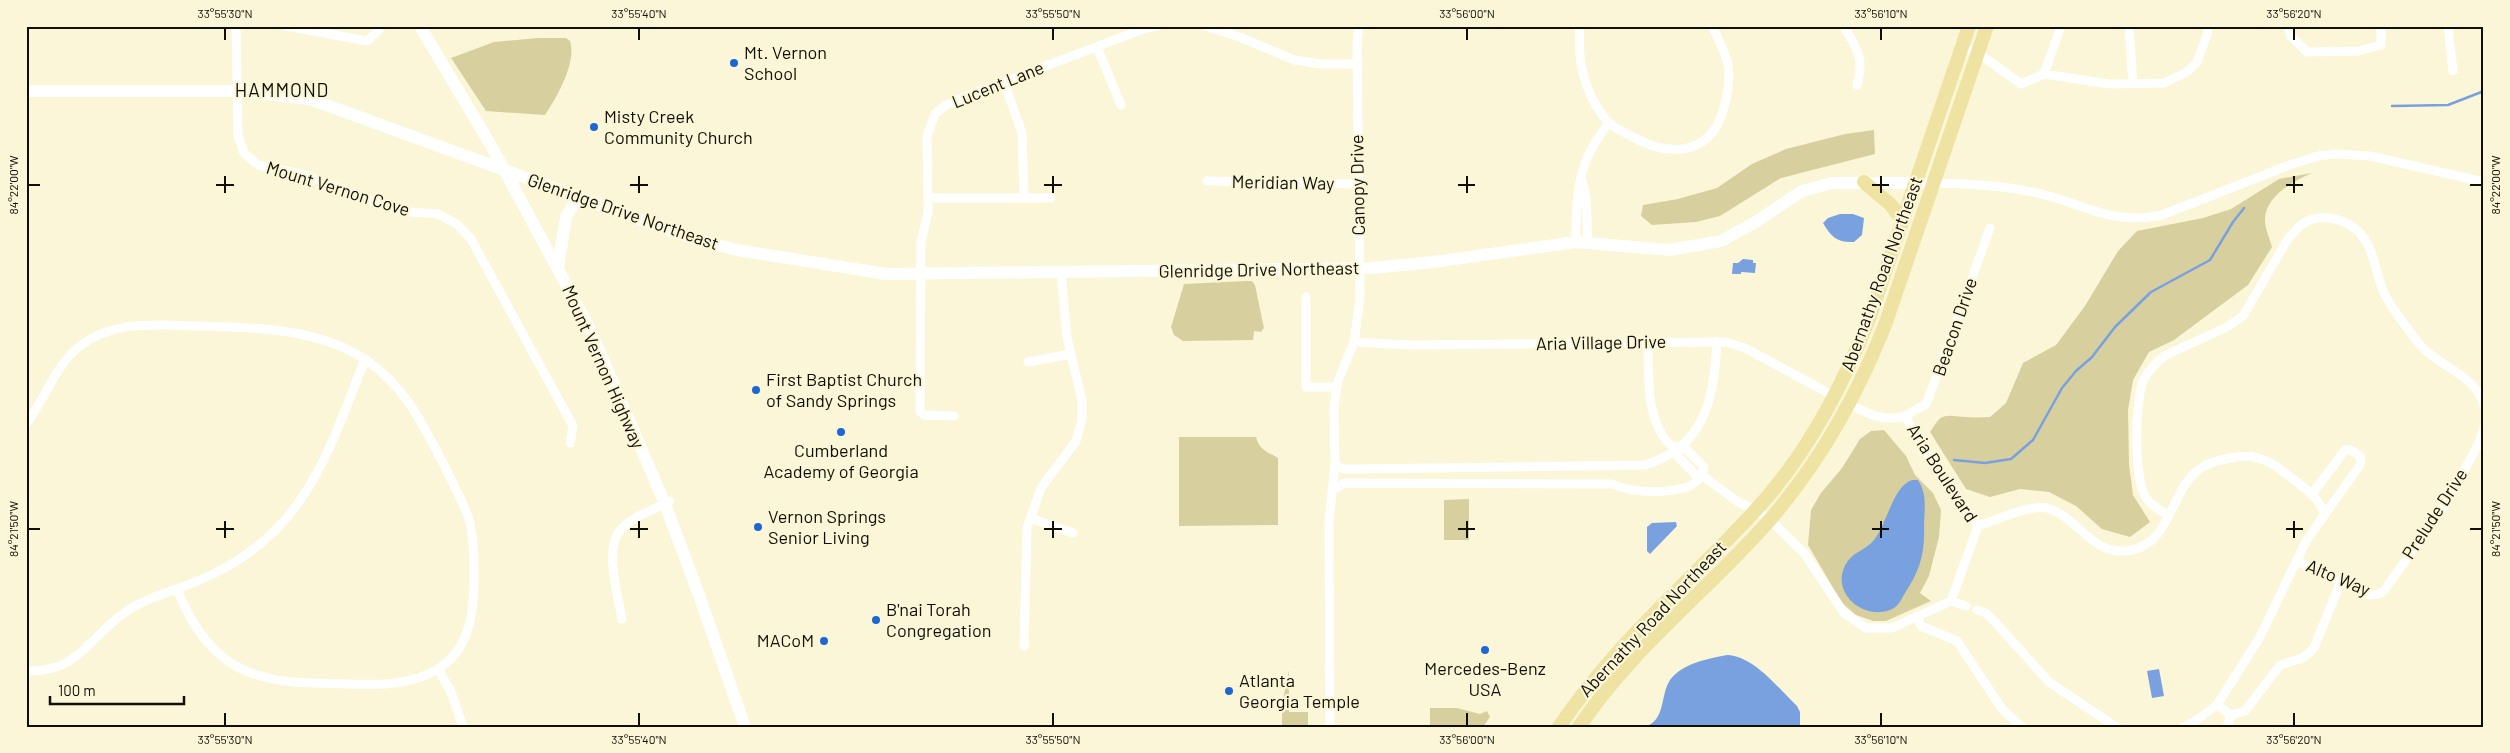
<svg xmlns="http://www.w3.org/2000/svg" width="2510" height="753" font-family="Barlow,sans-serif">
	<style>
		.green { fill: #d7d09e }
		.water { fill: #79a1df }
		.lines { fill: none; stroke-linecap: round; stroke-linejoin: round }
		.stream { stroke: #79a1df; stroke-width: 2.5 }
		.street { stroke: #fff; stroke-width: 9 }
		.secondary { stroke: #fff; stroke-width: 12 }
		.primary { stroke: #eee3a3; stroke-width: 14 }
		.ticks { fill: none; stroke: #100f05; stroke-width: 2 }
		.poi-dot { fill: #1c67d2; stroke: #fbf6d7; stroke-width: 2 }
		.labels { text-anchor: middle; stroke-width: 4.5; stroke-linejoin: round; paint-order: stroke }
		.poi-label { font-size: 18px; fill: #100f05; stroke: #fbf6d7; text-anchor: start }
		.street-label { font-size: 18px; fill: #100f05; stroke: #fbf6d7 }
		.neighbourhood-label { font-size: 19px; letter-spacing: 1px; fill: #100f05; stroke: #fbf6d7 }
		.neatline { fill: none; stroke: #100f05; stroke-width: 2 }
		.ticks-label { font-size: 12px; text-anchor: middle; fill: #100f05 }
	</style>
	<rect width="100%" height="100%" fill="#fbf6d7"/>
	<!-- green -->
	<path class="green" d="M538,38H566L570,41C577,62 557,97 545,115L486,111L451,58L494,42Z
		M1874,130L1875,154L1781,178L1720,216L1696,222L1652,225L1641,216L1643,205L1678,199L1717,188L1752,164L1786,149L1845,134Z
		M2312,173C2294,181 2265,196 2265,220C2265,229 2270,239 2272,247L2248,285L2174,340L2149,352L2133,380L2128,410L2129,464L2133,495L2150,522L2130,537L2102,529L2076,506L2049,492L2020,489L1990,497L1966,489L1930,432C1943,411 1944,416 1966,417C1974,418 1982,417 1990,417L2006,403L2023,363L2056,345L2085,306L2118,251L2137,231L2203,218L2231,209L2279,179Z
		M1246,281H1252L1255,285L1264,328L1261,332L1254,331L1253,340L1183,341L1174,335L1171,327L1184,284Z
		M1884,430L1906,456L1915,475L1933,493L1941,510L1939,537L1929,576L1920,593L1931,601L1886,621H1873L1856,615L1842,603L1808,545L1811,510L1821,493L1842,468L1860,439L1871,431Z
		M1179,437H1256C1259,450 1268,452 1278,458V525L1179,526Z
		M1469,499V540H1444V500Z
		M1289,670V712H1308V727H1282V705Z
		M1430,708H1457L1480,714L1487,711L1490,717L1483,727H1430Z"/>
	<!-- water -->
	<path class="water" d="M1840,214H1853L1864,218L1862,235L1854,242C1838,243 1831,237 1823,223L1828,218Z
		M1743,259L1753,260V263H1756L1755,273L1741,272V274H1732L1733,263H1738Z
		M1912,480H1918C1928,495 1924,511 1924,528C1925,554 1919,572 1905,593C1902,598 1899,605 1894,608C1868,623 1832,596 1844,568C1851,551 1864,552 1874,540C1887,524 1893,486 1912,480Z
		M1676,522L1677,526L1650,554L1647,551V527L1652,523Z
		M1727,655C1754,656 1778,688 1797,706L1800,712V727H1645C1666,720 1660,695 1670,680C1683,663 1707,659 1727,655Z
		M2159,669L2164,696L2152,698L2147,671Z"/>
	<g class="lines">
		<!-- stream -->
		<path class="stream" d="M2392,106L2448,105L2484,91
			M1954,460L1985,463L2011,459L2033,440L2062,388L2076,371L2092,357L2115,327L2151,292L2210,260L2233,222L2244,208"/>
		<!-- street -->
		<path class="street" d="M236,26L238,135L244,153L258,165L305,175L398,211L438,214L457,224L471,239L573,426L570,443
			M286,26L367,41L379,30V26
			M1205,26L1237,36L1294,60L1320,64H1357
			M1580,26C1577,59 1583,89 1603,116C1610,126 1621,131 1631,136C1672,159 1714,155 1725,103C1728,92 1730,77 1728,65C1726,53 1717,39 1713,26
			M1844,26C1857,50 1865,58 1857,85
			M2129,26L2133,84
			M2288,26L2291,36L2307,52L2358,51L2381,45V26
			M2448,26L2453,71
			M1097,47L1121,105
			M1962,48L1978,53L2021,84L2044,74L2109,84L2164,83L2187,72L2197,62L2208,32L2207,26
			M2044,74L2061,26
			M1004,82L1022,133L1024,198
			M1582,180L1586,197L1588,242
			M1207,181L1358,184
			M1917,183C1950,183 2000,185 2032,192C2084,202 2105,226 2162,215L2292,164L2318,156L2337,154L2370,156L2484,182
			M928,198H1051
			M1576,242C1576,194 1577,162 1609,123
			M1306,297V387H1337
			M1354,342L1410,345L1725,342L1745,348L1834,396
			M1648,342C1649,376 1645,419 1670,445L1686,449L1704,467L1703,476L1695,474L1677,456L1679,447
			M1028,362L1071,354
			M1849,404C1868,414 1884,422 1905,416L1926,451L1978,526
			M954,416L924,415L920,411L921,243L928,212L927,136L935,114L946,105L959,99L1146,28L1158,26
			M1905,416L1926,404L1929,397L1990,228
			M26,424C45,400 55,365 80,346C114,320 156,325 197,326C252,327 319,328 366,360C405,386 423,425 444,465C453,484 464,502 470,523C474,539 474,558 474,575C474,611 471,648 438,669C403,691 353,683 313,683C241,683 203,655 177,589
			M1335,464L1343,469H1354L1645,465C1706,447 1714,397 1717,341
			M1333,490L1345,483L1612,484C1632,493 1664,494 1687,487C1692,486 1698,479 1703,476L1738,502L1756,510L1770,520L1804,553L1844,613L1866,628H1892L1951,601L1978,526
			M2168,515C2162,511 2151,506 2147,499C2133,481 2135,402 2143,381C2148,371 2156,362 2166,355L2227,327L2243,316L2288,239C2293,233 2298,227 2304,223C2325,210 2356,222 2367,243C2376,260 2377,280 2386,297C2394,312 2407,327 2417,341C2434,365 2478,375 2484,406
			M1030,518L1073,533
			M1978,526C1995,521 2029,504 2047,508C2077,516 2091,554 2125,551C2173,547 2168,490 2201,468C2209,462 2220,460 2230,458C2252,453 2268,459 2285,473C2300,485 2318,495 2324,513
			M2297,561L2370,595L2379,594L2384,591L2447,502L2479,443L2484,428
			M1951,601L1966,606
			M1977,610L1986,613L1994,621L2049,682L2116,727
			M1917,616L1921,626L1957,641L2002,709L2022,727
			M622,619C618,596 603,546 622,528C635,515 654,510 670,501
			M1024,646L1027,528L1041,488L1076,441L1082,420V400L1067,338L1061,272
			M438,669L451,692L463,727
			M26,671C81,672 88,637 127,611C153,594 183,589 211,575C307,530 329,450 365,359
			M2217,705L2231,715L2245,711L2280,665L2303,658L2314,648L2341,581
			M1330,727L1329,522L1335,464L1334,406L1338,381L1354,342L1360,298L1357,43L1359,26
			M2183,727L2194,722L2217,705L2260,637L2306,541L2360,465L2361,457L2351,450H2345L2312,494
			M2227,727L2231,715"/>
		<!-- secondary -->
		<path class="secondary" d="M420,26L493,149L589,327L665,504L699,595L745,727
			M26,91H237L310,99L688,237L737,250L886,274L1372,268L1433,262L1576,242L1670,250L1721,241L1754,223L1802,191L1832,183H1917
			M558,268L566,217L578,197"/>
		<!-- primary -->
		<path class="primary" d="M1864,182L1891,205L1903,221
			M1559,727C1613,646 1687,584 1753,513C1805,458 1841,390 1869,319L1969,26
			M1579,727C1631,649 1706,592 1767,523C1819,464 1856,398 1885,325L1987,26"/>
	</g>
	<!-- ticks -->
	<path class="ticks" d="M225,28V40M639,28V40M1053,28V40M1467,28V40M1881,28V40M2294,28V40M225,176V193M639,176V193M1053,176V193M1467,176V193M1881,176V193M2294,176V193M28,185H40M216,185H234M630,185H648M1044,185H1062M1458,185H1475M1872,185H1889M2286,185H2303M2470,185H2482M225,521V538M639,521V538M1053,521V538M1467,521V538M1881,521V538M2294,521V538M28,529H40M216,529H234M630,529H648M1044,529H1062M1458,529H1475M1872,529H1889M2286,529H2303M2470,529H2482M225,713V726M639,713V726M1053,713V726M1467,713V726M1881,713V726M2294,713V726"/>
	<!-- markers -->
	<g class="poi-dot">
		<circle cx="734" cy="63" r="5"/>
		<circle cx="594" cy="127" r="5"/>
		<circle cx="756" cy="390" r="5"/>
		<circle cx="841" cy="432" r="5"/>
		<circle cx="758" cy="527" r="5"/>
		<circle cx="876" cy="620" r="5"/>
		<circle cx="824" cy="641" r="5"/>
		<circle cx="1485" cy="650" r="5"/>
		<circle cx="1229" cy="691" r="5"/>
	</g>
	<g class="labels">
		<!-- poi labels -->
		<g class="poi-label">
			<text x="744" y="59">Mt. Vernon<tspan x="744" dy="21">School</tspan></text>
			<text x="604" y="123">Misty Creek<tspan x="604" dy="21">Community Church</tspan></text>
			<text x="766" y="386">First Baptist Church<tspan x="766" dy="21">of Sandy Springs</tspan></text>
			<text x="841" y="457" text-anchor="middle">Cumberland<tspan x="841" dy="21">Academy of Georgia</tspan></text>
			<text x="768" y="523">Vernon Springs<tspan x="768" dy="21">Senior Living</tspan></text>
			<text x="886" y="616">B'nai Torah<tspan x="886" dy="21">Congregation</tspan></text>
			<text x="814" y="647" text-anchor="end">MACoM</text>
			<text x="1485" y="675" text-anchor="middle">Mercedes-Benz<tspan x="1485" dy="21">USA</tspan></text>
			<text x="1239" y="687">Atlanta<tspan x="1239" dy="21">Georgia Temple</tspan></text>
		</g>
		<!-- street labels -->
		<g class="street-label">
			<text transform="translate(998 85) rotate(-22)" y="6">Lucent Lane</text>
			<text transform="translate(1283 183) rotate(1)" y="6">Meridian Way</text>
			<text transform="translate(1358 185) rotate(-91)" y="6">Canopy Drive</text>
			<text transform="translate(338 189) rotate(17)" y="6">Mount Vernon Cove</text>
			<text transform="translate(623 212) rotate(19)" y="6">Glenridge Drive Northeast</text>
			<text transform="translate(1259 270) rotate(-1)" y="6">Glenridge Drive Northeast</text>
			<text transform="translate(1882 274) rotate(-70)" y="6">Abernathy Road Northeast</text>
			<text transform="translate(1955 327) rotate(-71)" y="6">Beacon Drive</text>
			<text transform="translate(1601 343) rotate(-1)" y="6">Aria Village Drive</text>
			<text transform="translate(603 367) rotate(66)" y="6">Mount Vernon Highway</text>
			<text transform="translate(1942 473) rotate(57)" y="6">Aria Boulevard</text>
			<text transform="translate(2435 514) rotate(-57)" y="6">Prelude Drive</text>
			<text transform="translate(2338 578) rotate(23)" y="6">Alto Way</text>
			<text transform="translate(1653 619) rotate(-47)" y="6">Abernathy Road Northeast</text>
		</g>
		<!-- neighbourhood labels -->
		<g class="neighbourhood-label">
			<text x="282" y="97">HAMMOND</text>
		</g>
	</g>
	<!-- border -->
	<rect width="2510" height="753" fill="none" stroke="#fbf6d7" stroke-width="55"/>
	<!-- scale -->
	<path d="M50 696v8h134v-8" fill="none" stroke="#100f05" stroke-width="2.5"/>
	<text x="58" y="696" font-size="15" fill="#100f05" stroke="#fbf6d7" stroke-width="4" paint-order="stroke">100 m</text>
	<rect x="28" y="28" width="2454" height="698" class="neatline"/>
	<g class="ticks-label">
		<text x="225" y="18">33°55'30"N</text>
		<text x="639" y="18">33°55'40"N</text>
		<text x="1053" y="18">33°55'50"N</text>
		<text x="1467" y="18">33°56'00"N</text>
		<text x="1881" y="18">33°56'10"N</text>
		<text x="2294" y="18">33°56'20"N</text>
		<text transform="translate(2496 185) rotate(-90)" y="4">84°22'00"W</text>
		<text transform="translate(14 185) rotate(-90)" y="4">84°22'00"W</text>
		<text transform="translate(2496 529) rotate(-90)" y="4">84°21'50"W</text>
		<text transform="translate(14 529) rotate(-90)" y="4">84°21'50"W</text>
		<text x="225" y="744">33°55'30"N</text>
		<text x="639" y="744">33°55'40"N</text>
		<text x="1053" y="744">33°55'50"N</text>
		<text x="1467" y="744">33°56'00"N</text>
		<text x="1881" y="744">33°56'10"N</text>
		<text x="2294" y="744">33°56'20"N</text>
	</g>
</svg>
